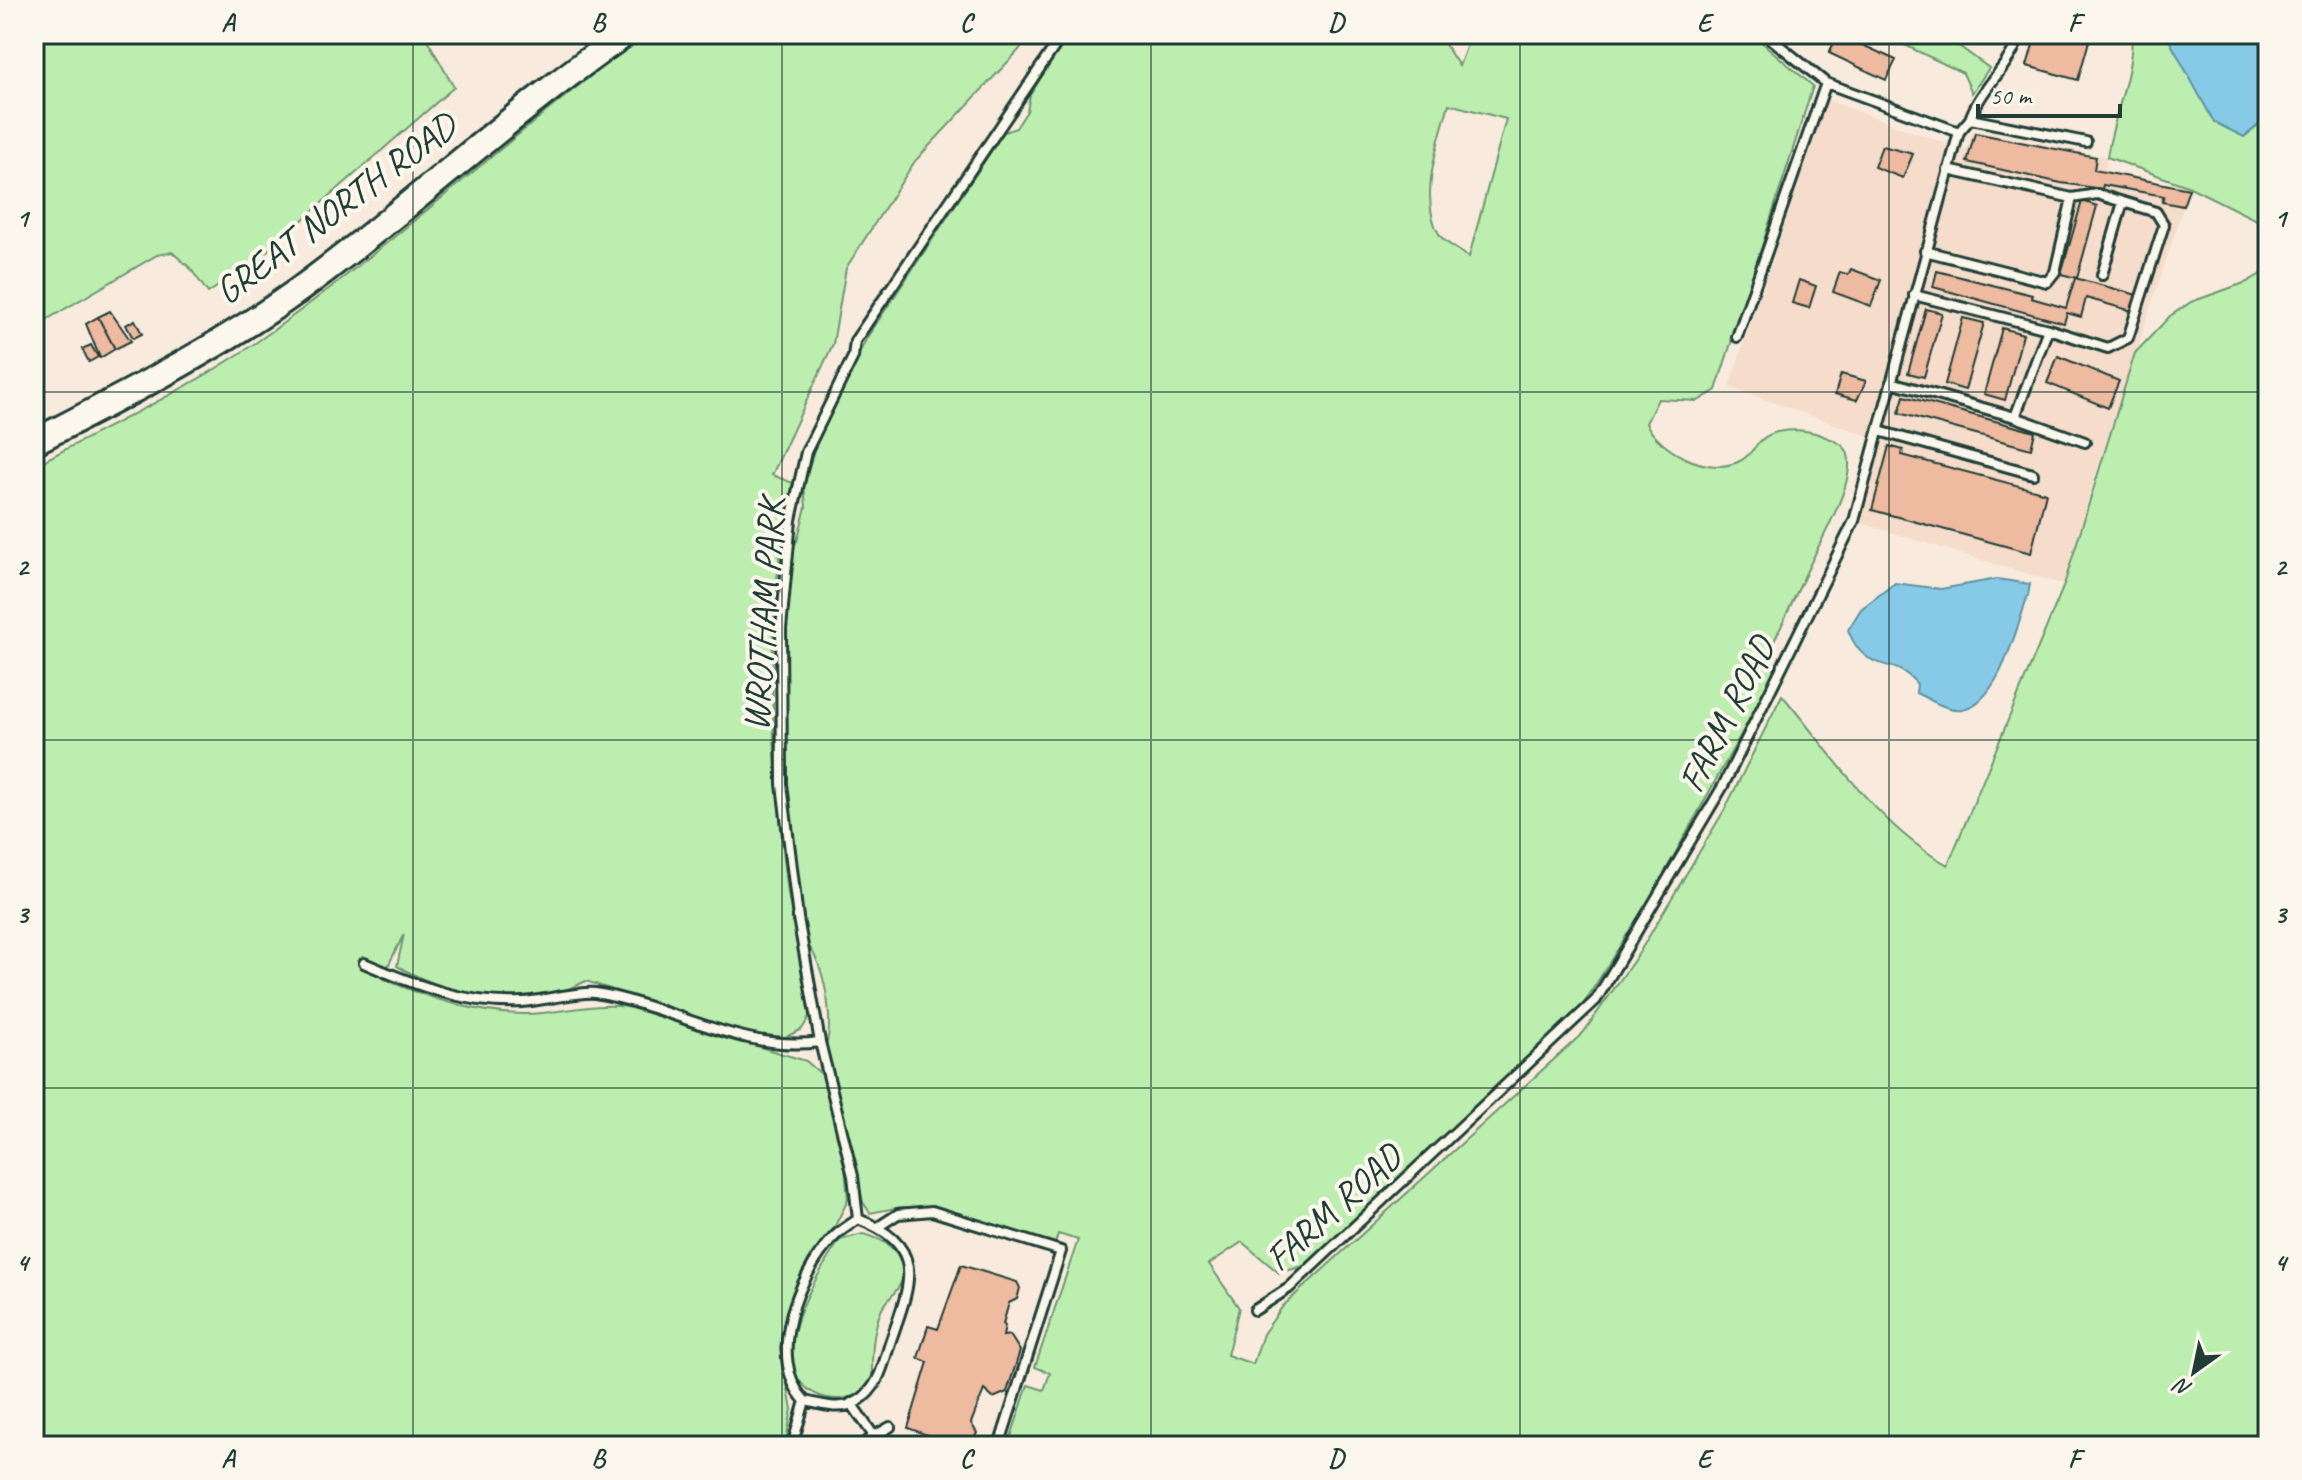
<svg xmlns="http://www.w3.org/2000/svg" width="2302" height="1480" font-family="Caveat,sans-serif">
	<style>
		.built { fill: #f5dccb }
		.green { fill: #bcefaf; stroke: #6e9672; stroke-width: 2; fill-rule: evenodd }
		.water { fill: #87cae8; stroke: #5d92a0; stroke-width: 2 }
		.building { fill: #eebaa0; stroke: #1f3d34; stroke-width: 2 }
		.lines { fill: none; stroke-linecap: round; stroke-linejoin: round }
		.service-casing { stroke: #1f3d34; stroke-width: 14 }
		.primary-casing { stroke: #1f3d34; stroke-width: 30 }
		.service { stroke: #fbf7ec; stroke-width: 8 }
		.primary { stroke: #fbf7ec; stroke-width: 24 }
		.grid { fill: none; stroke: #1f3d34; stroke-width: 2; stroke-opacity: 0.55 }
		.labels { text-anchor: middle; stroke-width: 8; stroke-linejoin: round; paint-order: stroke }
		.street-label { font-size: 38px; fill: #1f3d34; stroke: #fbf7ec }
		.neatline { fill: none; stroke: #1f3d34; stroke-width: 3 }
		.grid-label { font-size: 26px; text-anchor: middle; font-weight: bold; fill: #1f3d34 }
	</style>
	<rect width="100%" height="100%" fill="#f8ebdd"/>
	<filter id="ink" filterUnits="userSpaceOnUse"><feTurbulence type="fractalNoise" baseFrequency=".0125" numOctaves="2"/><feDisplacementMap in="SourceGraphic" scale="16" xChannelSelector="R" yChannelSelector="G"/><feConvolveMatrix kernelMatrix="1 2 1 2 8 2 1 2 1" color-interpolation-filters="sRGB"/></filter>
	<g filter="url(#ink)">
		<!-- built -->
		<path class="built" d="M1827,100L1966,151L1973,130L2107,157L2105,171L2190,187L2090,492L2064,585L1854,521L1874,438L1729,387Z"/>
		<!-- green -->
		<path class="green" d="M34,34H424L454,87L258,259L208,293L190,268L172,252L157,255L34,327Z
			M645,34H1034L915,161L846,268L833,344L772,475L793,483C761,617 772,759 788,893C792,925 812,986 810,1013C809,1019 805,1024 802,1029L780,1040L761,1038L586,981C524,1013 455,998 397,966L404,934L382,978C425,997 476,1014 524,1014C560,1014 592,1002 627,1007L806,1061L827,1079L843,1147L848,1200L834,1228L809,1258L786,1311L780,1349L792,1409L785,1446H34V466C109,425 191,389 261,339C395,244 514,132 645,34Z
			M1068,34H1438L1459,66L1471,34H1752L1813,86L1716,390L1698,401L1658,399L1646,423C1659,451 1709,477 1740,461C1751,456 1757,441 1767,436C1781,428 1806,429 1821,435C1827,438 1838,441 1843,446C1864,466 1825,532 1815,554C1799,587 1784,621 1768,654L1775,673L1655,890L1581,1008L1311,1264L1279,1273L1242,1242L1209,1264L1239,1308L1227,1355L1253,1364L1263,1334L1283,1306L1583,1033L1639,953L1725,809L1782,695C1832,754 1879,828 1948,865L2064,585L2135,353L2170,316L2191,302L2247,282L2268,270V1446H1008L1028,1385L1044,1390L1050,1373L1035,1367L1078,1240L1058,1234L1055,1244L938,1208L901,1207L870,1213L863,1202L826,1046C834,1019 825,967 808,945L791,834L785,740V632L790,552L797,541L806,507L804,486L814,450L866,339L1004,132L1016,128L1027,111L1030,95ZM1449,104L1506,119L1469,257C1460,251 1444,243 1439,234C1418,198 1439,140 1449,104Z
			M1882,34H1952L1959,46L1989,68L1972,93L1963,73Z
			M2132,34H2268V226L2190,187L2107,157C2114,112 2132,80 2132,34Z
			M863,1234C883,1238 911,1256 902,1280C898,1292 886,1300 881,1311C871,1335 872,1360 872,1385C857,1397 838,1403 820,1396C756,1370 817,1274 840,1240Z"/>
		<!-- water -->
		<path class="water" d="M2170,34H2268V117L2244,137L2214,122L2169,40Z
			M1997,579L2030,584L2028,595C2017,626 1999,704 1962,709C1946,711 1930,699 1916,693L1917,684C1892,653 1867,678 1848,630L1861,609L1895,583L1941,589Z"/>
		<!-- building -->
		<path class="building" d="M1838,34L1896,60L1886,80L1829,53Z
			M2036,34H2091L2078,80L2027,66Z
			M1975,133L2096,157L2094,170L2189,189L2183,206L2162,202L2164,196L2103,185L2102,189L2061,183L1967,162Z
			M1882,146L1913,154L1903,178L1874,167Z
			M2082,201L2097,206L2077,278L2061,274Z
			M1851,269L1881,280L1871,306L1833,292L1840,272L1848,275Z
			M1937,271L2032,295L2031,298L2066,308L2075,278L2137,295L2132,311L2086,298L2081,317L2067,313L2064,323L1933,287Z
			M1799,280L1816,286L1809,308L1792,303Z
			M1926,309L1942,313L1924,377L1908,373Z
			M110,311L131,341L115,349L98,317Z
			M98,317L115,349L100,358L86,324Z
			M1963,318L1984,323L1965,390L1945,384Z
			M135,320L142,334L133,338L126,325Z
			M2002,328L2023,334L2005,400L1984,394Z
			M91,345L98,357L89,362L82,349Z
			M2058,356L2119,381L2108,408L2047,383Z
			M1841,374L1866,381L1857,400L1835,394Z
			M1904,396L2035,432L2031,449L1899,413Z
			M1889,446L1903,450L1902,455L2046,493L2031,553L1872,510Z
			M961,1265L1017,1282L1020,1288L1017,1299L1009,1303L1003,1324L1005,1325L1003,1336L1010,1335L1020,1351L1007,1392L993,1398L984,1390L971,1423L977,1433L970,1446H957L908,1428L928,1362L918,1358L928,1326L938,1329Z"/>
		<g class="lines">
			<!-- service casing -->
			<g class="service-casing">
				<path id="service" d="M1970,119C1981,87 2010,67 2020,34
					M1959,132L1970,119L2086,142
					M1948,170L2072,198L2097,194L2123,202
					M1925,251L2047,282L2055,272L2072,198
					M1914,295L2048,329
					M1737,337L1826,83L1765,34
					M1891,382L2015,417L2085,442
					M2015,417L2048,329L2108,348L2128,338L2164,225L2156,212L2123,202L2102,275
					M1879,431L2033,474
					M364,963C415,985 466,1005 522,1002C541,1001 580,991 595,993C670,1005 741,1053 820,1042
					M878,1227L898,1214L932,1211L1061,1251L999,1446
					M1255,1310L1289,1288L1596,1000L1723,786L1854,521L1959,132L1826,83
					M805,1401C765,1358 798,1275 833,1238C840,1230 850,1225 858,1219
					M851,1403L874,1436L862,1446
					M792,1446L805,1401C822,1405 842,1411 858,1401C879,1388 883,1365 890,1343C909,1287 930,1246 858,1219L853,1176L820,1042L798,918L782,784L781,629L791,520L806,452L853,357L855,341L1063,34
					M878,1446L874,1436L890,1427"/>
			</g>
			<!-- primary casing -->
			<g class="primary-casing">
				<path id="primary" d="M34,442C123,396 215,350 296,292C409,210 510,113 625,34"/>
			</g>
			<!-- service -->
			<use href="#service" class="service"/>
			<!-- primary -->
			<use href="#primary" class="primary"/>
		</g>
	</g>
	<!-- grid -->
	<path class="grid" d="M413,34V1446M782,34V1446M1151,34V1446M1520,34V1446M1889,34V1446M34,392H2268M34,740H2268M34,1088H2268"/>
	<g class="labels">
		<!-- street labels -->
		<g class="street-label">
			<text transform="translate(335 208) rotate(-37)" y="13">GREAT NORTH ROAD</text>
			<text transform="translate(763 615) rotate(-86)" y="13">WROTHAM PARK</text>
			<text transform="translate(1726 714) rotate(-63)" y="13">FARM ROAD</text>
			<text transform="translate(1333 1207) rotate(-42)" y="13">FARM ROAD</text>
		</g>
	</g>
	<!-- margin -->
	<rect width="2302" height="1480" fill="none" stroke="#fbf7ec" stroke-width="88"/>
	<!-- north arrow -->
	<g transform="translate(2194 1372) rotate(213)" stroke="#fbf7ec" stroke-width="6" paint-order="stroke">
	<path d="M0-6L14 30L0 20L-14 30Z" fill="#1f3d34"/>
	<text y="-12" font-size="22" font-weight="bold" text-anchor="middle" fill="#1f3d34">N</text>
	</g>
	<!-- scale -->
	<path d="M1978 104v12h142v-12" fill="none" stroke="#1f3d34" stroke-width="4"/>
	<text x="1990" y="104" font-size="24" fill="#1f3d34" stroke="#fbf7ec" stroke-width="6" paint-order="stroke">50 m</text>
	<rect x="44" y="44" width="2214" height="1392" class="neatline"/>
	<g class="grid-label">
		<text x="228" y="31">A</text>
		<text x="598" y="31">B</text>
		<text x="966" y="31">C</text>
		<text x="1336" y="31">D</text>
		<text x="1704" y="31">E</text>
		<text x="2074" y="31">F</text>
		<text x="22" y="227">1</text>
		<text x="2280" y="227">1</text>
		<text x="22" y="575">2</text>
		<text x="2280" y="575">2</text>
		<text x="22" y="923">3</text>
		<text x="2280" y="923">3</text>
		<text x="22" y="1271">4</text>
		<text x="2280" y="1271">4</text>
		<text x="228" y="1467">A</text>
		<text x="598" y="1467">B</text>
		<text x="966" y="1467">C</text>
		<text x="1336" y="1467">D</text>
		<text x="1704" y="1467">E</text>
		<text x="2074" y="1467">F</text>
	</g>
</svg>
